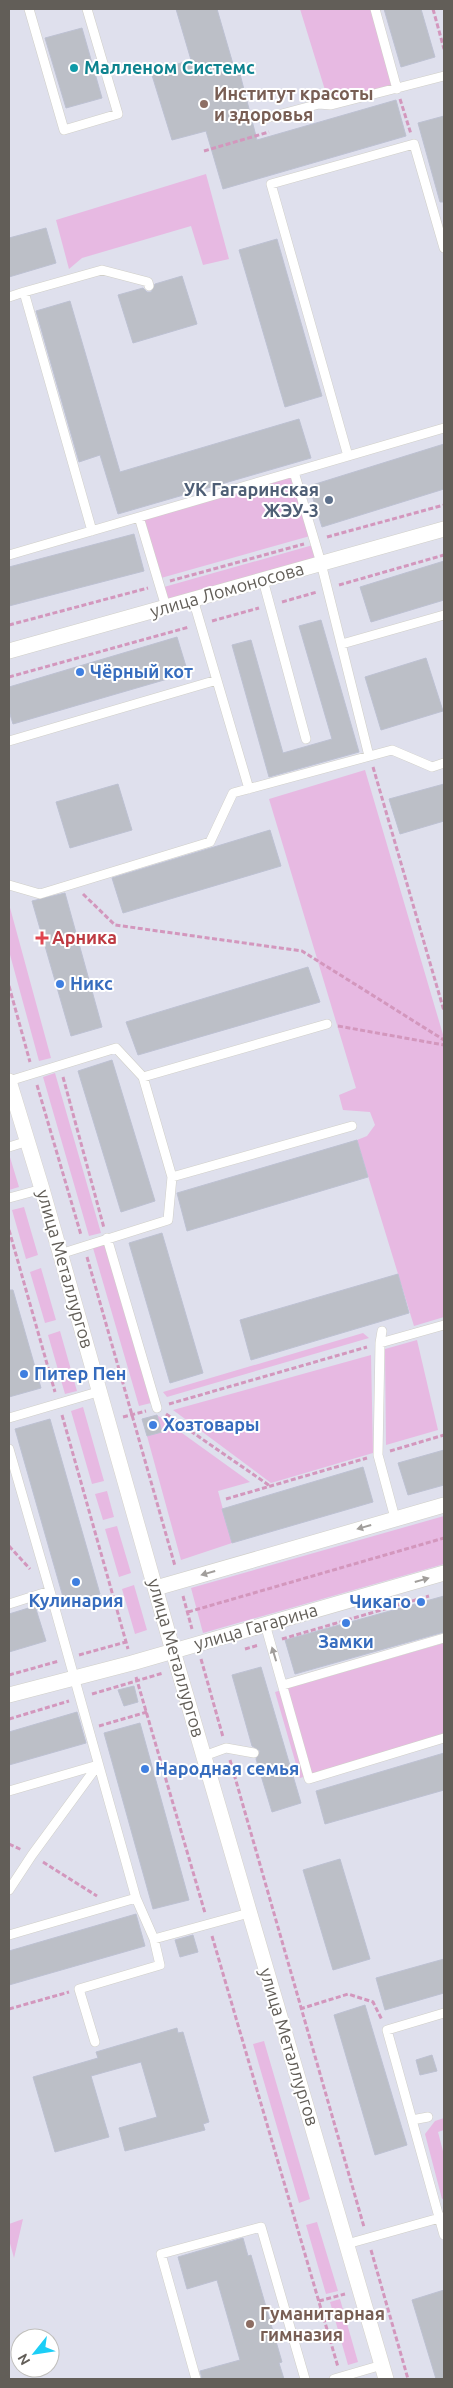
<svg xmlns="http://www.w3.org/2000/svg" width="453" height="2388" font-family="Ubuntu,sans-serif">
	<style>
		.green { fill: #e7b9e2 }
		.building { fill: #bcbfc7; stroke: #bdc1d2 }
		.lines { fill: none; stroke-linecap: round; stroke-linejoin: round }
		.lane-casing { stroke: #d0cfc8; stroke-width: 10 }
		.street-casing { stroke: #d0cfc8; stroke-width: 16 }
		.secondary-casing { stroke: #d5d2ca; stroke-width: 16 }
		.path { stroke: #d397bd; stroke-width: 3; stroke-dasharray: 5 2.5; stroke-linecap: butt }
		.lane { stroke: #fff; stroke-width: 9 }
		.street { stroke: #fff; stroke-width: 15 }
		.secondary { stroke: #fff; stroke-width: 15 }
		.oneway { fill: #a19e9b }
		.culture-dot { fill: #0f9aa8; stroke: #fff; stroke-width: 2 }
		.education-dot { fill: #8d6e63; stroke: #fff; stroke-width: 2 }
		.service-dot { fill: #5c6f8a; stroke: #fff; stroke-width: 2 }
		.shop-dot { fill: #3f7fe0; stroke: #fff; stroke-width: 2 }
		.health-dot { fill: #e0444e; stroke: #fff; stroke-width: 2 }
		.labels { text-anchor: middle; stroke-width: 4; stroke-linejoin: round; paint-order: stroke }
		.culture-label { font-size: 18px; font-weight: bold; fill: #0d838f; stroke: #fff; text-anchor: start }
		.education-label { font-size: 18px; font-weight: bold; fill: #785e54; stroke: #fff; text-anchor: start }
		.service-label { font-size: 18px; font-weight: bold; fill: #4e5e75; stroke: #fff; text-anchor: end }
		.street-label { font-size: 18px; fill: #625e58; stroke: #fff }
		.shop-label { font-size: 18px; font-weight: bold; fill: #366cbe; stroke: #fff; text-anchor: start }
		.health-label { font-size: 18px; font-weight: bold; fill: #be3a42; stroke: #fff; text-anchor: start }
	</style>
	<rect width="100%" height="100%" fill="#dfe0ed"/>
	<!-- green -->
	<path class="green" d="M300,9H372L393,86L330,101L322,100L325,90Z
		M206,174L229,259L203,265L191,226L82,258L69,269L56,220Z
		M291,475L310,536L161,578L142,519Z
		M313,545L316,558L167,601L164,587Z
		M365,770L444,1038V1317L414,1326L357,1140L367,1136L375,1125L370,1112L343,1110L339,1095L356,1088L269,799Z
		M9,904L51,1058L39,1061L9,951Z
		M55,1073L101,1233L89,1236L43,1077Z
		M9,1154L19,1187L9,1190Z
		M24,1207L38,1255L26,1259L12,1210Z
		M105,1245L151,1403L139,1406L93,1248Z
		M41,1268L56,1320L45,1323L30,1272Z
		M60,1331L77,1391L65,1394L48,1335Z
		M363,1333L369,1338L167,1397L163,1392Z
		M417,1340L438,1430L386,1445L385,1349Z
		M371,1355L373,1453L271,1483L173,1410Z
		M83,1407L104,1481L92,1484L71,1411Z
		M157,1415L250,1482L218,1491L232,1543L181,1560L147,1436L162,1432Z
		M107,1491L114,1517L103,1520L95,1494Z
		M444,1516V1564L203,1633L191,1588Z
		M117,1526L131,1573L119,1577L105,1529Z
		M134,1585L147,1630L135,1634L122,1589Z
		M444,1643V1734L300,1778L275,1692Z
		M264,2041L310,2199L299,2203L253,2044Z
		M444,2118V2130L438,2132L444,2155V2198L442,2199L425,2134L435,2121Z
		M23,2219L14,2258L9,2240V2224Z
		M317,2222L338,2291L326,2294L306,2225Z
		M340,2299L358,2362L348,2365L330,2302Z"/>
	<!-- building -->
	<path class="building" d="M176,9H217L235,71L239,70L257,140L396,100L406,136L223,189L206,131L172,140L151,72L191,60Z
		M384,9H421L435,57L401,67Z
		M82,28L102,98L66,108L45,38Z
		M444,116V202H440L418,123Z
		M46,228L56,263L9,277V238Z
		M277,239L322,396L285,407L239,250Z
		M182,276L197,324L133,343L118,295L143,288L147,292H151L155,284Z
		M70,301L120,472L299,419L311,458L118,514L100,455L79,462L36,311Z
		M444,444V489L322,527L309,486Z
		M134,534L144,571L9,606V567Z
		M444,561V600L371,622L360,587Z
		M321,620L359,752L269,777L232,645L251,640L283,753L332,739L299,626Z
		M177,637L188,673L13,724L9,711V687Z
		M426,658L443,711L381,730L365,677Z
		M118,784L132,830L70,848L56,802Z
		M444,784V821L400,834L389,799Z
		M270,830L281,866L123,913L112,878Z
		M65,893L102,1027L71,1036L32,901Z
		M308,967L320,1002L138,1055L126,1022Z
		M112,1060L155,1201L121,1212L78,1071Z
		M357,1140L368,1177L187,1231L177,1193Z
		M162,1233L203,1373L170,1383L129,1243Z
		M398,1274L409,1313L251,1360L240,1320Z
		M9,1290H13L41,1388L9,1397Z
		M157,1415L162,1432L147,1436L142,1419Z
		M50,1419L100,1594L65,1604L15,1429Z
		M444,1450V1485L408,1495L398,1463Z
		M363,1467L373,1502L232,1543L222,1509Z
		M444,1596V1632L295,1674L285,1640Z
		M35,1606L46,1641L9,1652V1614Z
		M261,1667L301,1803L272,1812L256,1759L260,1751L252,1746L232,1675Z
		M134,1686L138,1702L124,1706L118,1690Z
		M77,1712L86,1743L9,1765V1732Z
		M140,1723L189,1900L153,1909L104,1733Z
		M444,1753V1790L325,1824L316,1791Z
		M340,1859L370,1959L333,1970L303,1870Z
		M136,1914L145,1946L9,1985V1951Z
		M193,1935L198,1952L180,1957L175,1940Z
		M444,1959V1993L385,2010L376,1978Z
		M365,2005L407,2145L375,2155L334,2015Z
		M177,2028L178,2033L183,2032L209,2122L203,2124L205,2130L125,2151L119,2128L157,2117L141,2062L91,2076L109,2137L55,2152L33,2077L98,2058L96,2052Z
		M432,2055L437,2071L420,2075L416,2060Z
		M243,2238L248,2256L251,2255L282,2362L279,2363L284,2379H202L200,2371L240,2360L217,2280L187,2289L178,2257Z
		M444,2290V2379H436L412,2300Z"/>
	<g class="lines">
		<!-- lane casing -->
		<g class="lane-casing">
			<path id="lane" d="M29,9L64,130L118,114L87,9
				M375,9L397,89
				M263,119L319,104L331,105L444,76
				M24,292L102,270L148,282L149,286
				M9,297L24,292L92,531
				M348,456L271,184L414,144L444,248
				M294,472L321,563L369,756
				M139,517L166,607
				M9,555L444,428
				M263,580L306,739
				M193,599L249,789
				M342,644L444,615
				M9,741L217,680
				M9,885L40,894L210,842L233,793L392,750L432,767L444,763
				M143,1077L327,1024
				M9,1081L116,1048L143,1077L172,1177L168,1220L60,1254
				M9,1147L28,1141
				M172,1177L352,1126
				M9,1198L42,1189
				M107,1238L157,1408
				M382,1331L380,1343L378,1455L395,1518
				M380,1343L444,1325
				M9,1418L101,1391
				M9,1449L50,1591
				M9,1604L50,1591L136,1898L154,1939L249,1913
				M265,1624L309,1779L444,1738
				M283,1685L444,1638
				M204,1756L226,1748L254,1753
				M9,1791L98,1765
				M9,1890L32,1855L98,1765
				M9,1935L136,1898
				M444,2013L387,2030L444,2235
				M95,2042L79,1989L160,1965L154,1939
				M412,2120L428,2117
				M347,2244L443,2217
				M196,2379L161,2254L261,2227L305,2379
				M334,2379L382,2365"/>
		</g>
		<!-- street casing -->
		<g class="street-casing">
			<path id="street" d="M9,651L444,529
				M156,1588L444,1505
				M9,1695L132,1663L444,1573"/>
		</g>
		<!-- secondary casing -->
		<g class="secondary-casing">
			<path id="secondary" d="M9,1081L42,1189L173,1651L386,2379"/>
		</g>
		<!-- path -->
		<path class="path" d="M433,9L444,49
			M400,99L411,134
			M204,151L269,132
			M327,537L444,505
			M170,581L304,544
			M339,585L444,555
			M282,602L317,592
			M212,621L259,608
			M9,625L148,588
			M9,677L189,627
			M373,767L444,1011
			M83,894L115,925L302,951L444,1040
			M9,986L30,1062
			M338,1026L444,1045
			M63,1077L104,1228
			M37,1085L81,1235
			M9,1230L55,1392
			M87,1257L175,1566
			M169,1404L367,1347
			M166,1414L270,1486
			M62,1415L128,1649
			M123,1417L146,1411
			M390,1451L444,1435
			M226,1499L367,1458
			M9,1546L30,1569
			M183,1596L192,1629
			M188,1612L444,1538
			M282,1639L429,1596
			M245,1649L259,1645
			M79,1655L126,1642
			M201,1659L223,1737
			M9,1675L59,1661
			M136,1677L205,1913
			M92,1694L163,1673
			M9,1719L69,1701
			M99,1726L147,1712
			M230,1760L364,2227
			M9,1844L22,1850
			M43,1862L97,1896
			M212,1936L338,2367
			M9,2009L69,1992
			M300,2009L348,1994L373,2002L382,2020
			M371,2250L408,2379
			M319,2301L345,2294"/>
		<!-- lane -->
		<use href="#lane" class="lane"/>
		<!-- street -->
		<use href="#street" class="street"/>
		<!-- secondary -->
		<use href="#secondary" class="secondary"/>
	</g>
	<!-- one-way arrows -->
	<defs><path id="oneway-solid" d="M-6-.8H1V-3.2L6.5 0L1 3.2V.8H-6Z" transform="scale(1.25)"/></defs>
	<g class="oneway">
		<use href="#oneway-solid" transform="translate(364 1527) rotate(164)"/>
		<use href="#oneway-solid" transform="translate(208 1573) rotate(164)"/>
		<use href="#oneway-solid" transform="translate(422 1580) rotate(-16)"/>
		<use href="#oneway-solid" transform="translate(274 1654) rotate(-107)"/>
	</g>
	<!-- markers -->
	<circle class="culture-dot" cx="74" cy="68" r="5"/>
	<g class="education-dot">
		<circle cx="204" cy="104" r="5"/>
		<circle cx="250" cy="2324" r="5"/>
	</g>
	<circle class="service-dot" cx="329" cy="500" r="5"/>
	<g class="shop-dot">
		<circle cx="80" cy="672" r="5"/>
		<circle cx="60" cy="984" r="5"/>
		<circle cx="24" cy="1374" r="5"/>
		<circle cx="153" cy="1425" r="5"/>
		<circle cx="76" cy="1582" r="5"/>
		<circle cx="421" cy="1602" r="5"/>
		<circle cx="346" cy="1623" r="5"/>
		<circle cx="145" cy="1769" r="5"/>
	</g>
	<path class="health-dot" d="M39.5 930.5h5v5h5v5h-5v5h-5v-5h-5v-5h5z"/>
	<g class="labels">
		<!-- culture labels -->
		<g class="culture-label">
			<text x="84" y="74">Малленом Системс</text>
		</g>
		<!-- education labels -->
		<g class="education-label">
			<text x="214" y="100">Институт красоты<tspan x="214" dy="21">и здоровья</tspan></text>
			<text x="260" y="2320">Гуманитарная<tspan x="260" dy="21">гимназия</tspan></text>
		</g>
		<!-- service labels -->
		<g class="service-label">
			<text x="319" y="496">УК Гагаринская<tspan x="319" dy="21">ЖЭУ-3</tspan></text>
		</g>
		<!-- street labels -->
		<g class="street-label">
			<text transform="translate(227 590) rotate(-16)" y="6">улица Ломоносова</text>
			<text transform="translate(65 1269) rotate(74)" y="6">улица Металлургов</text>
			<text transform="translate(256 1627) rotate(-16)" y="6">улица Гагарина</text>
			<text transform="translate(176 1658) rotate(74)" y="6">улица Металлургов</text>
			<text transform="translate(289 2047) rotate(73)" y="6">улица Металлургов</text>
		</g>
		<!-- shop labels -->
		<g class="shop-label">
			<text x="90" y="678">Чёрный кот</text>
			<text x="70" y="990">Никс</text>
			<text x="34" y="1380">Питер Пен</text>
			<text x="163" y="1431">Хозтовары</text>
			<text x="76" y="1607" text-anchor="middle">Кулинария</text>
			<text x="411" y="1608" text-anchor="end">Чикаго</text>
			<text x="346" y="1648" text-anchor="middle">Замки</text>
			<text x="155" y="1775">Народная семья</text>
		</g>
		<!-- health labels -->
		<g class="health-label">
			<text x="52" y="944">Арника</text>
		</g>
	</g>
	<!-- border -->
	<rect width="453" height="2388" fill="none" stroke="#625e58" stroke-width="20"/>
	<!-- north arrow -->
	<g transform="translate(35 2353) rotate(240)"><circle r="24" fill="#ffffff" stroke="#c0bfbc"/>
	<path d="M0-4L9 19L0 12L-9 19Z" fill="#1ccef6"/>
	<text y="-8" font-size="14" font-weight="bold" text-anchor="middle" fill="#625e58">N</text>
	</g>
</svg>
